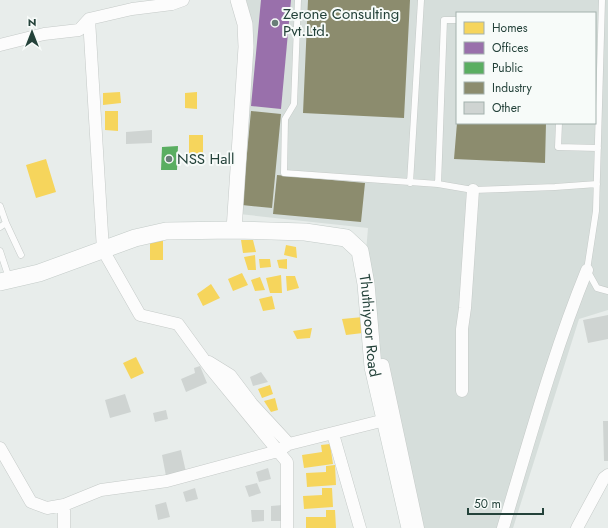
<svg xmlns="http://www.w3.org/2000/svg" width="608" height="528" font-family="Jost,sans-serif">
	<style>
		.built { fill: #d6dedb; fill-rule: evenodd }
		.homes { fill: #f6d55c }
		.offices { fill: #9970ab }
		.public { fill: #5aae61 }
		.industry { fill: #8c8c6e }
		.building { fill: #cfd4d2 }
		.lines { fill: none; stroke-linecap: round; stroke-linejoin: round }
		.service-casing { stroke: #c5cac8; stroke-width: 7 }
		.minor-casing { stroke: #c5cac8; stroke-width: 13 }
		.tertiary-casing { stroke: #c5cac8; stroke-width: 16 }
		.secondary-casing { stroke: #c3cbc8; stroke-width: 18 }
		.service { stroke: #fcfcfc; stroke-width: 6 }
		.minor { stroke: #fcfcfc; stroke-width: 12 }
		.tertiary { stroke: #fcfcfc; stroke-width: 15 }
		.secondary { stroke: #fcfcfc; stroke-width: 17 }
		.poi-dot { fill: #697e78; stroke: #f7fbf9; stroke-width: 1.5 }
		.labels { text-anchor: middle; stroke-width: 4; stroke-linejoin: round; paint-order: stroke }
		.poi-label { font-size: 15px; fill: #24423a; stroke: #f7fbf9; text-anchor: start }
		.street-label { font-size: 15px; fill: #24423a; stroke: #f7fbf9 }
	</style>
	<rect width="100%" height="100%" fill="#e8edeb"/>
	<!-- built -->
	<path class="built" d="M246,0H608V310L579,319L513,528H415L378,370L365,264L368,228L239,214L253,53L249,10ZM457,13H595V123H457Z"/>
	<!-- homes -->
	<path class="homes" d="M120,92L121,103L103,105V93Z
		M197,92V109L185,108V93Z
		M105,111H118V131L105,130Z
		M189,135H203V155L189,154Z
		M46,159L56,192L36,198L26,165Z
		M241,240H253L256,252L243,253Z
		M150,241H163V260H150Z
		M286,245L296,247L297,258L284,255Z
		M255,255L256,270H248L244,257Z
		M259,259H270L271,267L260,268Z
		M287,259V269L279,268L277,260Z
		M242,273L248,285L233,291L228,279Z
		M281,275L282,293H270L266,278Z
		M286,276H295L299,288L287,291Z
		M260,277L265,290L255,291L251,280Z
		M211,284L220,298L203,306L197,294Z
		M272,296L275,309L263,311L259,299Z
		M363,317V333L346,335L342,319Z
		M312,328L310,338L297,339L293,331Z
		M136,357L144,373L131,379L123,363Z
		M270,385L273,394L262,398L258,389Z
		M275,398L278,410L271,412L264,401Z
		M330,444L333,464L304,468L302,455L322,452L321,445Z
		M335,465L336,485L307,487L306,473L326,472V466Z
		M322,488H332L333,507L304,509L303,496L322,495Z
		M326,510H335L336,528H306V517H326Z"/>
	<!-- offices -->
	<path class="offices" d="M261,0H291L281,109L251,106Z"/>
	<!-- public -->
	<path class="public" d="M178,146L177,170H161L162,147Z"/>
	<!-- industry -->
	<path class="industry" d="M308,0H410L404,118L303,113Z
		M251,111L281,114L272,208L242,205Z
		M457,123H546L545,163L454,159Z
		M277,175L365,183L361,222L273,214Z"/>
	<!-- building -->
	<path class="building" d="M152,130V143L126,144V132Z
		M608,315V339L588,343L583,320Z
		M200,366L207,383L186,392L181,379L195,373L194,368Z
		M261,372L268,382L253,386L250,377Z
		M125,394L131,412L110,418L105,400Z
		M166,410L168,419L155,422L153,413Z
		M603,421H608V461H604Z
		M181,450L186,472L166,476L162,455Z
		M268,468L271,479L259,482L256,472Z
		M257,483L261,493L249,497L245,486Z
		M195,488L198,499L186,502L183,492Z
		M166,502L170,517L158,520L155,505Z
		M283,505L284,521H271V506Z
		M251,510H264V521L252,522Z"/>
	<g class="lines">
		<!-- service casing -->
		<g class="service-casing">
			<path id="service" d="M298,0L294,104L285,119L284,173L438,184L473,190L555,187L597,184
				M602,0L596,211L587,270L597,288L608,291
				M559,123L558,147L598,148
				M410,183L421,0
				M438,184L444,20H457
				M0,206L6,223L0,227
				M6,223L21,255
				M0,251L9,278"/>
		</g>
		<!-- minor casing -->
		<g class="minor-casing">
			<path id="minor" d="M89,19L103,250L140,315L178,324L210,368L287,462V528
				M0,45L44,34L79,30L89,19L132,9L172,4L183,0
				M209,362L230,375L252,404L289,444
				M373,367L383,365L418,528
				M462,391V329L465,308L473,190
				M333,434L360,528
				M0,448L31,502L47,508L64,505V528
				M64,505L101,490L167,481L278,451L289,444L385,420
				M503,528C529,442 553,353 587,270
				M577,528L604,478L608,475"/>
		</g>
		<!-- tertiary casing -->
		<g class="tertiary-casing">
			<path id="tertiary" d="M234,230L246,47L245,24L238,0"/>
		</g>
		<!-- secondary casing -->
		<g class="secondary-casing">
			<g id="secondary">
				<path id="s1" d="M0,282L39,273L135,238L166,231L234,230L305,232L346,238L360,251L366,284L373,367L410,528"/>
			</g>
		</g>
		<!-- service -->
		<use href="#service" class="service"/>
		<!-- minor -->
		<use href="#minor" class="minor"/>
		<!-- tertiary -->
		<use href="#tertiary" class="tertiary"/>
		<!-- secondary -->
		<use href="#secondary" class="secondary"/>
	</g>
	<!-- markers -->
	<g class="poi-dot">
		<circle cx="275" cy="23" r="4"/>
		<circle cx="169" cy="159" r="4"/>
	</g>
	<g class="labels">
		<!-- poi labels -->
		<g class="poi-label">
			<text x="283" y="19">Zerone Consulting<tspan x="283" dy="17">Pvt.Ltd.</tspan></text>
			<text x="177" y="164">NSS Hall</text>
		</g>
		<!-- street labels -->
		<g class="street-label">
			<text dy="5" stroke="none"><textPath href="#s1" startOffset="449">Thuthiyoor Road</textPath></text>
		</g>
	</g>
	<!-- legend -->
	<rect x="456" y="12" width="140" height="112" fill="#f7fbf9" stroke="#a3b1ad"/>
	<rect x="464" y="22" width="20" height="12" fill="#f6d55c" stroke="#a3b1ad"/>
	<text x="492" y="32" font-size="12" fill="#24423a">Homes</text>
	<rect x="464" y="42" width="20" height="12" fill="#9970ab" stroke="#a3b1ad"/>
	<text x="492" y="52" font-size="12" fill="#24423a">Offices</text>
	<rect x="464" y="62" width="20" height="12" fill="#5aae61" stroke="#a3b1ad"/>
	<text x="492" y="72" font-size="12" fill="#24423a">Public</text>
	<rect x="464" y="82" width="20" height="12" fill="#8c8c6e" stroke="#a3b1ad"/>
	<text x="492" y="92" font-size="12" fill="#24423a">Industry</text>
	<rect x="464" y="102" width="20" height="12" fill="#cfd4d2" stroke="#a3b1ad"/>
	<text x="492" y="112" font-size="12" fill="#24423a">Other</text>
	<!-- north arrow -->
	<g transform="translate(32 32)" stroke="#f7fbf9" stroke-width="3" paint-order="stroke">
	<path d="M0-3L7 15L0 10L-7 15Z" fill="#24423a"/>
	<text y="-6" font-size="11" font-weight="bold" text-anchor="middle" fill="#24423a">N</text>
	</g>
	<!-- scale -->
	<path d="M468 508v6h75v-6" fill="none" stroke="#24423a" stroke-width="2"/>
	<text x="474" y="508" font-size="12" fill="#24423a" stroke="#f7fbf9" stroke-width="3" paint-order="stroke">50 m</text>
</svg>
